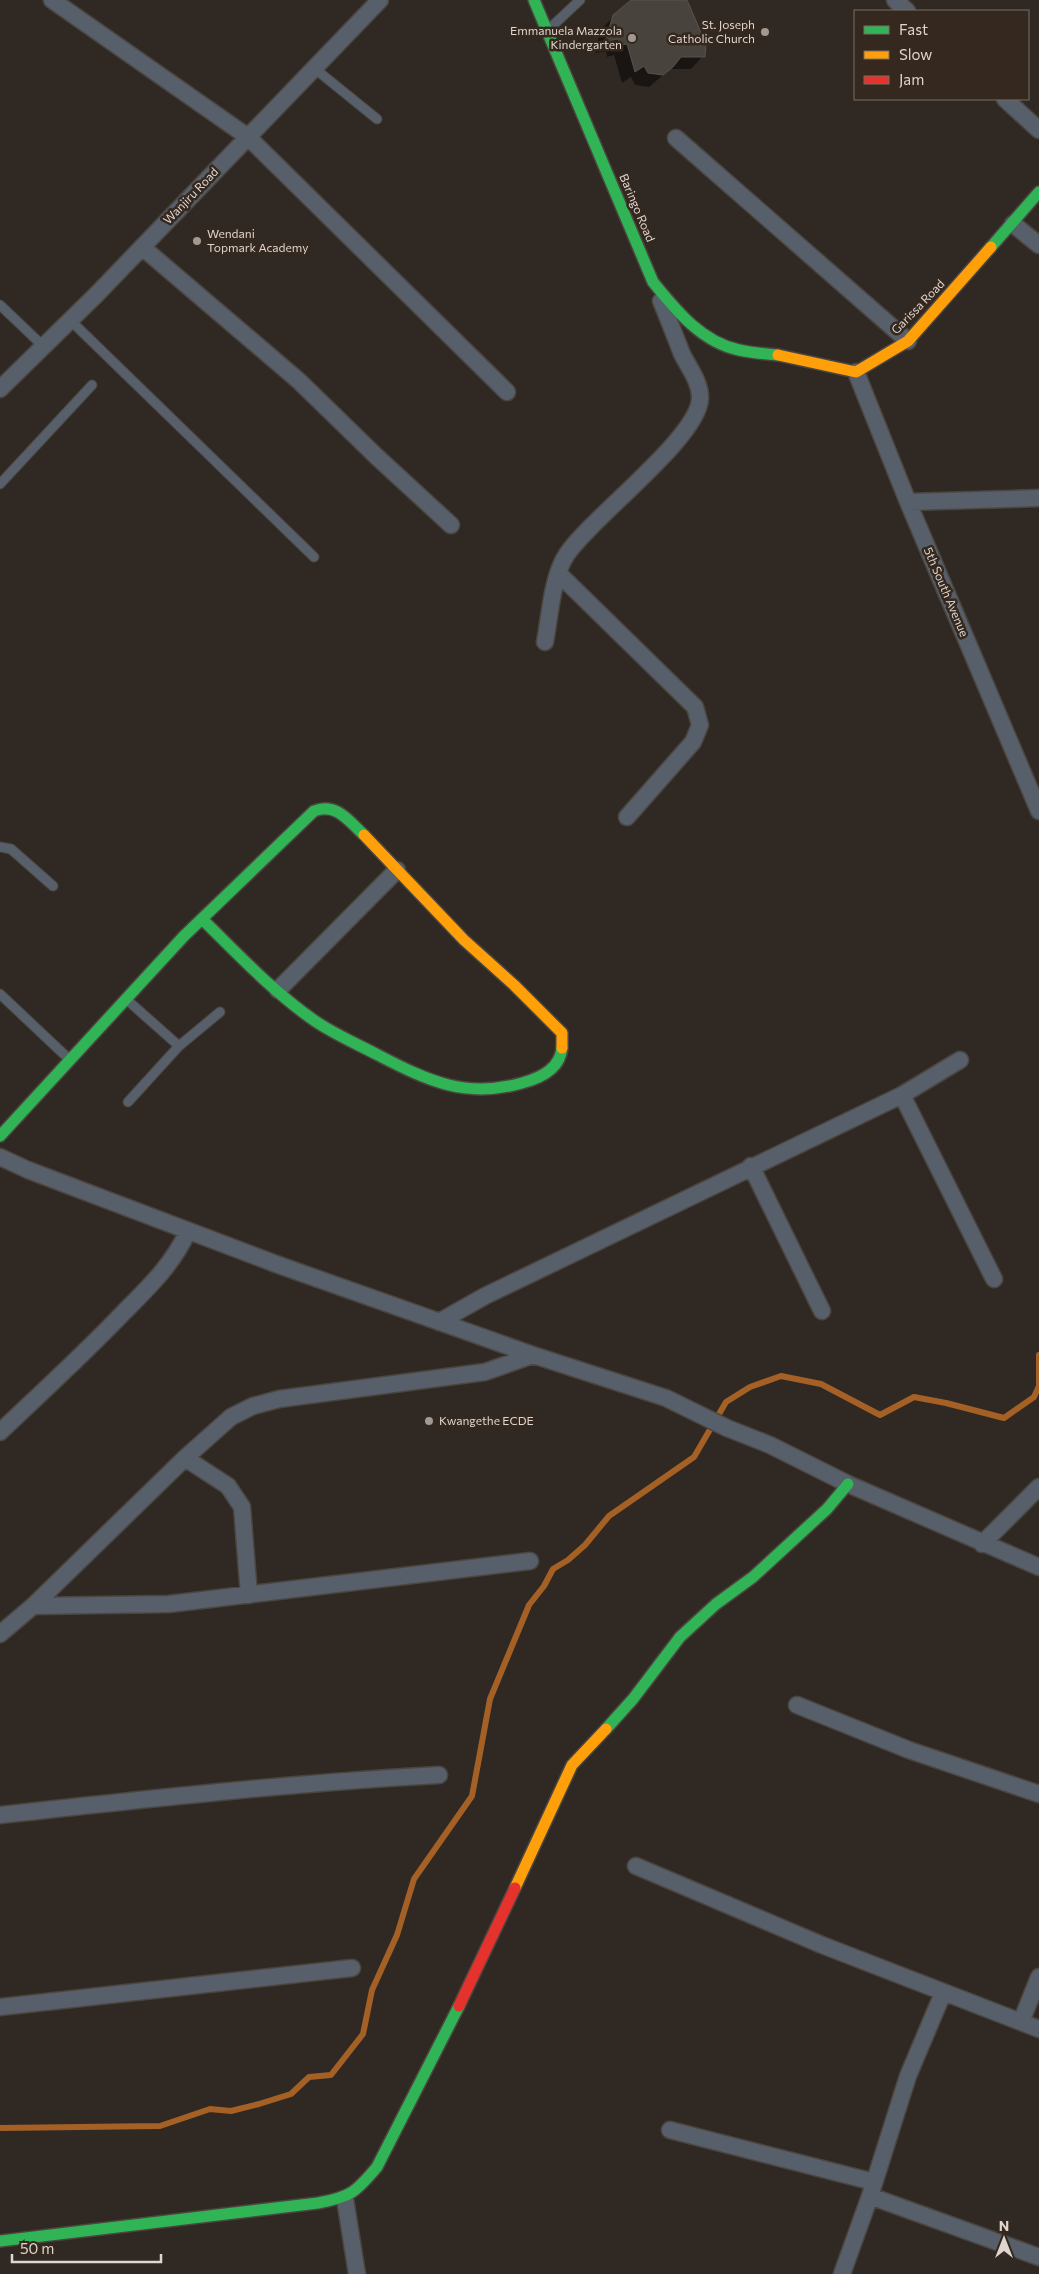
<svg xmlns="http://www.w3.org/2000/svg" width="1039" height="2274" font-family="Commissioner,sans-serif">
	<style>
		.shadow { fill: #0007 }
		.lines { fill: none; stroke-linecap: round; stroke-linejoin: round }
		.stream { stroke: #a56125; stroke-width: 6 }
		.building { fill: #49433e; stroke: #58524d }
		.lane-casing { stroke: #4b4540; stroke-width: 11 }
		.street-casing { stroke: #4b4540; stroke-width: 19 }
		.fast-casing { stroke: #4b4540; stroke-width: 14 }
		.slow-casing { stroke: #4b4540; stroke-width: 14 }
		.jam-casing { stroke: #4b4540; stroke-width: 14 }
		.lane { stroke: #565f6a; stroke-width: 9 }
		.street { stroke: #565f6a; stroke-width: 16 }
		.fast { stroke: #30b455; stroke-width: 11 }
		.slow { stroke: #ff9f0a; stroke-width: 11 }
		.jam { stroke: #e5322d; stroke-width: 11 }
		.poi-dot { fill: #a29993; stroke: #35281e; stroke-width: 2 }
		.labels { text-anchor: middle; stroke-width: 5; stroke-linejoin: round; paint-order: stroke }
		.poi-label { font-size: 12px; fill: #dfd6d0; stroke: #35281e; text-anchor: end }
		.street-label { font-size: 12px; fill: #dfd6d0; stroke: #35281e }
	</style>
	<rect width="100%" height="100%" fill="#302923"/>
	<!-- shadow -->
	<path class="shadow" d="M634,0H687L704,44L703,56L691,69H670L649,87L635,85L631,77L622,83L614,55L607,57L606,51L596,53L595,51L601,29L626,5Z"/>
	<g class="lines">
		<!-- stream -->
		<path class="stream" d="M1039,1355V1384
			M0,2128L160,2126L210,2109L231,2111L259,2104L291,2094L309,2077L331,2075L363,2034L372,1990L397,1935L414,1879L472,1796L490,1699L529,1605L544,1586L553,1569L568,1560L585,1545L609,1516L694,1457L726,1402L750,1387L781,1376L821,1384L880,1415L914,1397L946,1403L1004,1418L1034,1397L1039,1386"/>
	</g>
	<!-- building -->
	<path class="building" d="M631,0H687L706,44L705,57H681L673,67L663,75L648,73L644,66L635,72L627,44L620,45L618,39L609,41L606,39L613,15Z"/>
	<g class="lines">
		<!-- lane casing -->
		<g class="lane-casing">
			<path id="lane" d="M548,30L580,0
				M314,68L377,119
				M0,305L43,346
				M70,320L314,557
				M0,484L92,385
				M0,847L11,849L53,886
				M0,994L70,1060
				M126,999L179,1046
				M128,1102L179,1046L220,1012"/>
		</g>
		<!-- street casing -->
		<g class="street-casing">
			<path id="street" d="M52,0L248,137L507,392
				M895,0L907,11
				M1005,99L1039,130
				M676,138L908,341
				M1013,224L1039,245
				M142,247L299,381L376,456L451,525
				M856,372L908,502L1039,811
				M0,389L97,294L380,0
				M908,502L1039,498
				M558,573L695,707L700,725L693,742L627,817
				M545,642C550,616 552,576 567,554C592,517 698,438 700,399C701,383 689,368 682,354C675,336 668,318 661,301
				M278,990L397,870
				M902,1095L994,1279
				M0,1157L28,1170L276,1264L533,1355L666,1398L727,1428L770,1445L848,1484L1039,1567
				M751,1166L822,1311
				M439,1322L485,1296L902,1095L960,1060
				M0,1432C42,1392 84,1354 124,1312C149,1287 173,1264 188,1231
				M185,1458L228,1486L242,1507L249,1595
				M982,1544L1039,1487
				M33,1606L169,1604L530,1561
				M0,1634L33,1606L185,1458L231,1417L253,1406L279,1399L485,1372L533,1355
				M797,1705L909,1750L1039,1794
				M0,1815C146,1799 292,1783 439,1775
				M636,1866L822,1945L1039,2029
				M0,2007L352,1968
				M1021,2022L1039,1977
				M670,2130L874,2182
				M870,2196L1039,2257
				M345,2199L357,2274
				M842,2274L870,2196L908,2076L943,1993"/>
		</g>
		<!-- fast casing -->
		<g class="fast-casing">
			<path id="fast" d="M534,0L653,282C676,310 701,342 739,350C752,353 765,354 778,355
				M991,247L1039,192
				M202,919C238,954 273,992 315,1021C334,1034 357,1044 378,1055C428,1081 466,1099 522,1083C541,1078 560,1069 562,1048
				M0,1136L184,936L314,811C336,802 349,821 364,835
				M606,1729L633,1699L680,1637L716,1604L753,1577L827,1509L848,1484
				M0,2241L318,2203C351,2197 356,2192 377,2167L459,2006"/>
		</g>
		<!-- slow casing -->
		<g class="slow-casing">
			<path id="slow" d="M778,355L856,372L908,341L991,247
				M364,835L464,940L514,985L562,1033V1048
				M515,1888L572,1765L606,1729"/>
		</g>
		<!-- jam casing -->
		<g class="jam-casing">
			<path id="jam" d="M459,2006L515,1888"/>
		</g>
		<!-- lane -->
		<use href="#lane" class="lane"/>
		<!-- street -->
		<use href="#street" class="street"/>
		<!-- fast -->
		<use href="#fast" class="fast"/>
		<!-- slow -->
		<use href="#slow" class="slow"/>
		<!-- jam -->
		<use href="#jam" class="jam"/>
	</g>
	<!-- markers -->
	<g class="poi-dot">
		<circle cx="765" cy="32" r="5"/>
		<circle cx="632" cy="38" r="5"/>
		<circle cx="197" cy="241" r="5"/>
		<circle cx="429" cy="1421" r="5"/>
	</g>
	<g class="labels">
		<!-- poi labels -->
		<g class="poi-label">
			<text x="755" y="29">St. Joseph<tspan x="755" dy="14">Catholic Church</tspan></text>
			<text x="622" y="35">Emmanuela Mazzola<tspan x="622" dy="14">Kindergarten</tspan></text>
			<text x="207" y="238" text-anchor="start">Wendani<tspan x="207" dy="14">Topmark Academy</tspan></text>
			<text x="439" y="1425" text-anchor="start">Kwangethe ECDE</text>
		</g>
		<!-- street labels -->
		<g class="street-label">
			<text transform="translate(191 196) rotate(-46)" y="4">Wanjiru Road</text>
			<text transform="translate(637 208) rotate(67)" y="4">Baringo Road</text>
			<text transform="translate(918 307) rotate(-46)" y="4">Garissa Road</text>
			<text transform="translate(946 592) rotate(67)" y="4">5th South Avenue</text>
		</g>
	</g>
	<!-- legend -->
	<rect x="854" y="10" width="175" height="90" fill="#35281e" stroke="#796e65"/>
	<rect x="864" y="26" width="25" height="8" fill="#30b455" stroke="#796e65"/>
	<text x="899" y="35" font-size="15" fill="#dfd6d0">Fast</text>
	<rect x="864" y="51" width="25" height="8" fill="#ff9f0a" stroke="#796e65"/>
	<text x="899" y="60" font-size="15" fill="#dfd6d0">Slow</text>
	<rect x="864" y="76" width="25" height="8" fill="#e5322d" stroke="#796e65"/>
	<text x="899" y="85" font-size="15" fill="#dfd6d0">Jam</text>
	<!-- north arrow -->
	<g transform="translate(1004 2239)" stroke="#35281e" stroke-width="4" paint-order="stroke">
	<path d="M0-4L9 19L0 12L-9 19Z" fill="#dfd6d0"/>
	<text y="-8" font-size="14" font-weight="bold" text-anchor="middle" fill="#dfd6d0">N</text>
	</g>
	<!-- scale -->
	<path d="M12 2254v8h149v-8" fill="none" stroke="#dfd6d0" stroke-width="2.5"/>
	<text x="20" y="2254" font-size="15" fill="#dfd6d0" stroke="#35281e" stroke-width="4" paint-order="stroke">50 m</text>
</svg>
